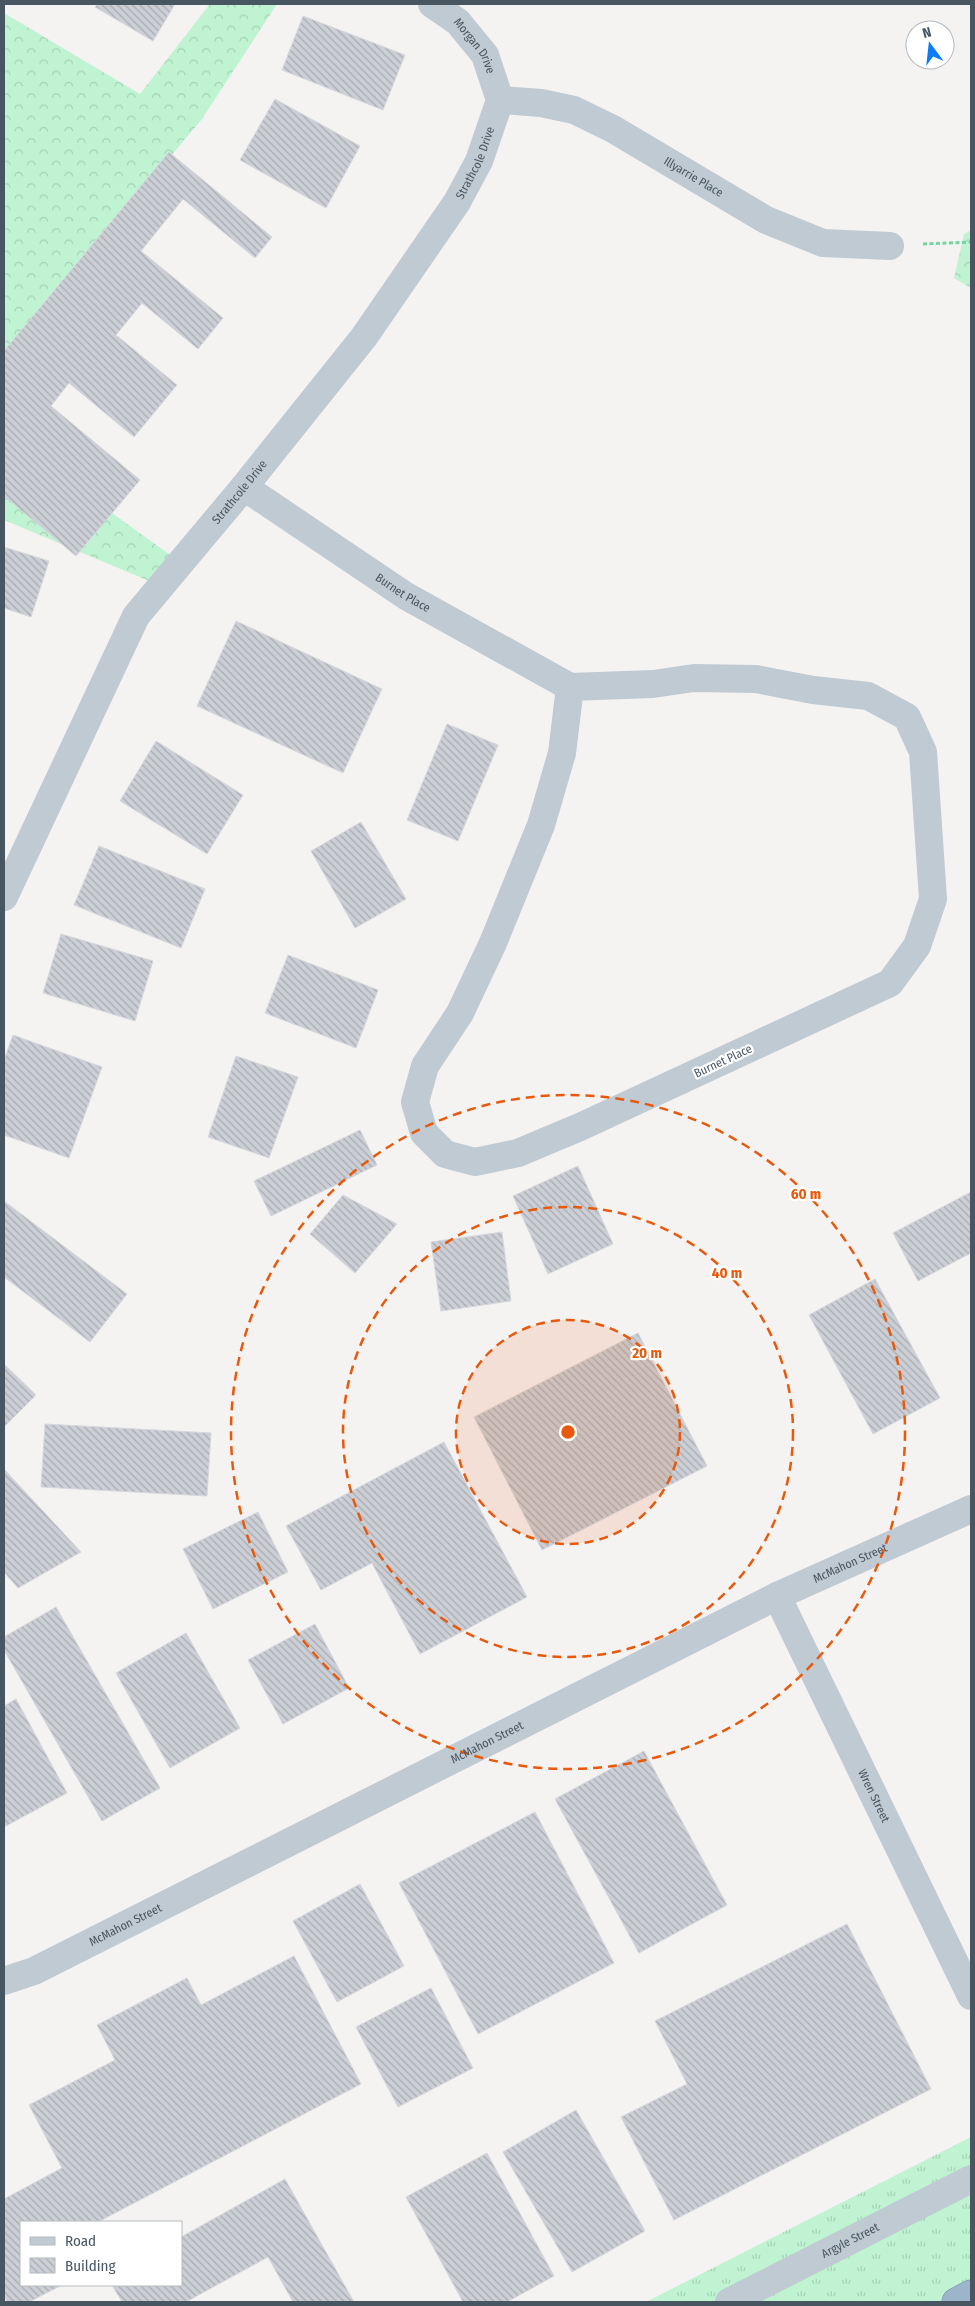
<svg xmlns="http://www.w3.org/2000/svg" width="975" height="2306" font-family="'Fira Sans Condensed',sans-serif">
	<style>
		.grass { fill: url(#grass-tufts) }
		.forest { fill: url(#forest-crowns) }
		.building { fill: url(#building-back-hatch); stroke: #d6d8de }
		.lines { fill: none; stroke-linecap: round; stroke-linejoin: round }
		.trunk-casing { stroke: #7292b0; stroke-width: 29 }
		.path { stroke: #74d5a1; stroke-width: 3; stroke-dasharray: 4 2.5; stroke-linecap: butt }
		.minor { stroke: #bfcad2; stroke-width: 28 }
		.trunk { stroke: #9cb5cb; stroke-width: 28 }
		.ring { fill: none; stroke: #e8590c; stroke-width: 2.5; stroke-dasharray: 9 6 }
		.labels { text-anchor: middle; stroke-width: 4.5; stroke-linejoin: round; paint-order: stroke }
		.street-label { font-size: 12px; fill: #485662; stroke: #fff }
		.centre { fill: #e8590c; stroke: #fff; stroke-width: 2.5 }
		.ring-label { font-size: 15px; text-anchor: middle; font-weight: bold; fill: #e8590c; stroke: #fff; stroke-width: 4.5; stroke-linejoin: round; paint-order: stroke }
	</style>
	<defs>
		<pattern id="grass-tufts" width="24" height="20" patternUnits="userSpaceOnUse" patternTransform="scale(1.25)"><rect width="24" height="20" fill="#bff3d1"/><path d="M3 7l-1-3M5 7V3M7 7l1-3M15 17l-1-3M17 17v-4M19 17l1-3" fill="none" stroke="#a6d2b6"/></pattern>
		<pattern id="forest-crowns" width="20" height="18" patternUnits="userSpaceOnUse" patternTransform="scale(1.25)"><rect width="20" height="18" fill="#bff3d1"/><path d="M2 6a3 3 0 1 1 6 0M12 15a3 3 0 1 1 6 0" fill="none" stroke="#a6d2b6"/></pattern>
		<pattern id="building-back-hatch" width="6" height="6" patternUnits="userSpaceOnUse" patternTransform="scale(1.25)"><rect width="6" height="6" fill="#cccfd5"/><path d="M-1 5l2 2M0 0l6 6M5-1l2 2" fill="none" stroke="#a8abb0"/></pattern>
	</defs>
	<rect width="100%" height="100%" fill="#f5f2f2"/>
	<!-- grass -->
	<path class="grass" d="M971,2137V2302H646Z"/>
	<!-- forest -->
	<path class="forest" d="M210,4H277L202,119L4,354V13L140,94Z
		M971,230V288L954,278L964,234Z
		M4,435L173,557L154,583L4,520Z"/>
	<!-- building -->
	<path class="building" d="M98,4H175L153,41L95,7Z
		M303,16L405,55L383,110L282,70Z
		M275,99L360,146L326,208L240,160Z
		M169,152L272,237L255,258L183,199L141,251L223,318L198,349L142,303L116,335L177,385L134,437L69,383L51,406L140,480L76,556L4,496V351Z
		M4,547L49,561L31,617L4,608Z
		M236,621L382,689L343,773L197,706Z
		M447,724L498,745L458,841L407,820Z
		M156,741L243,795L207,854L120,801Z
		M361,822L406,899L355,928L311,851Z
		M99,846L205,889L181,948L74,905Z
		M61,934L153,961L135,1021L43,993Z
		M288,955L378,990L356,1048L265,1013Z
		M13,1035L102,1067L69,1158L4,1135V1060Z
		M236,1056L298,1077L269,1158L208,1137Z
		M360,1130L377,1165L271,1216L254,1181Z
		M578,1166L613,1244L548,1274L513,1196Z
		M971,1192V1253L918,1281L893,1233Z
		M343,1195L397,1224L355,1273L310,1234Z
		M4,1201L127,1294L90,1342L4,1277Z
		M502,1232L511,1301L441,1311L431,1242Z
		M875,1279L940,1398L873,1434L809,1315Z
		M638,1333L707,1466L542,1550L474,1417Z
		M4,1364L36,1395L4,1427Z
		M45,1424L211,1433L207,1496L41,1487Z
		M444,1442L527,1597L420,1654L372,1563L321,1590L286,1526Z
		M4,1469L81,1552L18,1588L4,1572Z
		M258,1512L288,1572L213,1609L183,1549Z
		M56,1607L160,1788L102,1821L4,1650V1637Z
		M315,1624L349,1688L283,1724L248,1660Z
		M186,1633L240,1728L170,1768L116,1673Z
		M16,1699L67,1793L4,1827V1706Z
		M644,1751L727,1905L639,1953L555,1799Z
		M535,1812L614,1963L478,2034L399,1883Z
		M360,1884L404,1966L337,2002L293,1921Z
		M847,1924L931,2089L674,2220L621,2117L687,2084L655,2021Z
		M294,1956L361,2084L98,2222H21V2285H62L29,2302H7L4,2295V2199L62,2168L29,2105L115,2060L97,2025L187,1978L201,2005Z
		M431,1988L473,2068L398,2107L356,2027Z
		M576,2110L645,2231L572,2272L503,2152Z
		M487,2153L554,2276L507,2302H463L406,2197Z
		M285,2179L354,2302H293L268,2257L186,2302H122L112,2285H181V2237Z"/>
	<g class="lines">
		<!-- trunk casing -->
		<g class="trunk-casing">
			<path id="trunk" d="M956,2302L971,2294"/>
		</g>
		<!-- path -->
		<path class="path" d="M923,244L971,242"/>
		<!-- minor -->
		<g class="minor">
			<path id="s1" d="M432,4L458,22L485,55L500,100"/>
			<path id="s2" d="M500,100L541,103L574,110L613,129L766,220L823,243L890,246"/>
			<path id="s3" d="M244,487L406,596L570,687L653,684L694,678L756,679L813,690L868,696L907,717L923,752L933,899L917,946L890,983L580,1127L518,1153L475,1162L445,1154L424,1133L415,1102L425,1066L460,1013L493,943L541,825L562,753L570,687"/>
			<path id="s4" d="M4,897L136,616L244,487L364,337L457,202L479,161L500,100"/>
			<path id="s5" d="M777,1596L971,1996"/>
			<path id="s6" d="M4,1981L34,1971L777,1596L971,1509"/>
			<path id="s7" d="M729,2302L971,2179"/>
		</g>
		<!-- trunk -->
		<use href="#trunk" class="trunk"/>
	</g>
	<!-- distance rings -->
	<circle cx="568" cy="1432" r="112" fill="#e8590c" fill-opacity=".12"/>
	<g class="ring">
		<circle cx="568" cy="1432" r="112"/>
		<circle cx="568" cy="1432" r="225"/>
		<circle cx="568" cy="1432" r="337"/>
	</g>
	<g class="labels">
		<!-- street labels -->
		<g class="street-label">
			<text dy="4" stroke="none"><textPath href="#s1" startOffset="61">Morgan Drive</textPath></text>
			<text dy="4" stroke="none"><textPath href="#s4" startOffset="878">Strathcole Drive</textPath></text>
			<text dy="4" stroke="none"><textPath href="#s2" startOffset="212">Illyarrie Place</textPath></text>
			<text dy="4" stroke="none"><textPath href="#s4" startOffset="472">Strathcole Drive</textPath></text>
			<text dy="4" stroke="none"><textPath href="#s3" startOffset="191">Burnet Place</textPath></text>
			<text transform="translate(723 1061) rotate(-25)" y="4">Burnet Place</text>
			<text dy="4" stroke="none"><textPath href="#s6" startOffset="944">McMahon Street</textPath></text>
			<text dy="4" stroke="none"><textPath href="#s6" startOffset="539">McMahon Street</textPath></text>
			<text dy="4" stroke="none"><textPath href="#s5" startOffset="222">Wren Street</textPath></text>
			<text dy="4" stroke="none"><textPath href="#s6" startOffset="134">McMahon Street</textPath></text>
			<text dy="4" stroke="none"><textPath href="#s7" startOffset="136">Argyle Street</textPath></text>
		</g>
	</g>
	<circle cx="568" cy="1432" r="8" class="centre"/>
	<g class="ring-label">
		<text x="806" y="1199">60 m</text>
		<text x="727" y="1278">40 m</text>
		<text x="647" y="1358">20 m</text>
	</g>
	<!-- border -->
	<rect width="975" height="2306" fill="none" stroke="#485662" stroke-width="10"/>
	<!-- legend -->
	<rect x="20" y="2221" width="162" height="65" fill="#ffffff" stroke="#b6bbc0"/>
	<rect x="30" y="2237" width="25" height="8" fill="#bfcad2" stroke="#b6bbc0"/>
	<text x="65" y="2246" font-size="15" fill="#485662">Road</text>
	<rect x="30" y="2258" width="25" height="15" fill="url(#building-back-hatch)" stroke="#b6bbc0"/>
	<text x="65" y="2271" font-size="15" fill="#485662">Building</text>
	<!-- north arrow -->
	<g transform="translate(930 45) rotate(345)"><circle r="24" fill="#ffffff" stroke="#b6bbc0"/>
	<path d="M0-4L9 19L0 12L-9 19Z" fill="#0d7bf4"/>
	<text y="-8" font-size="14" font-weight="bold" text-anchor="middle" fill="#485662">N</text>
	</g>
</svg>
